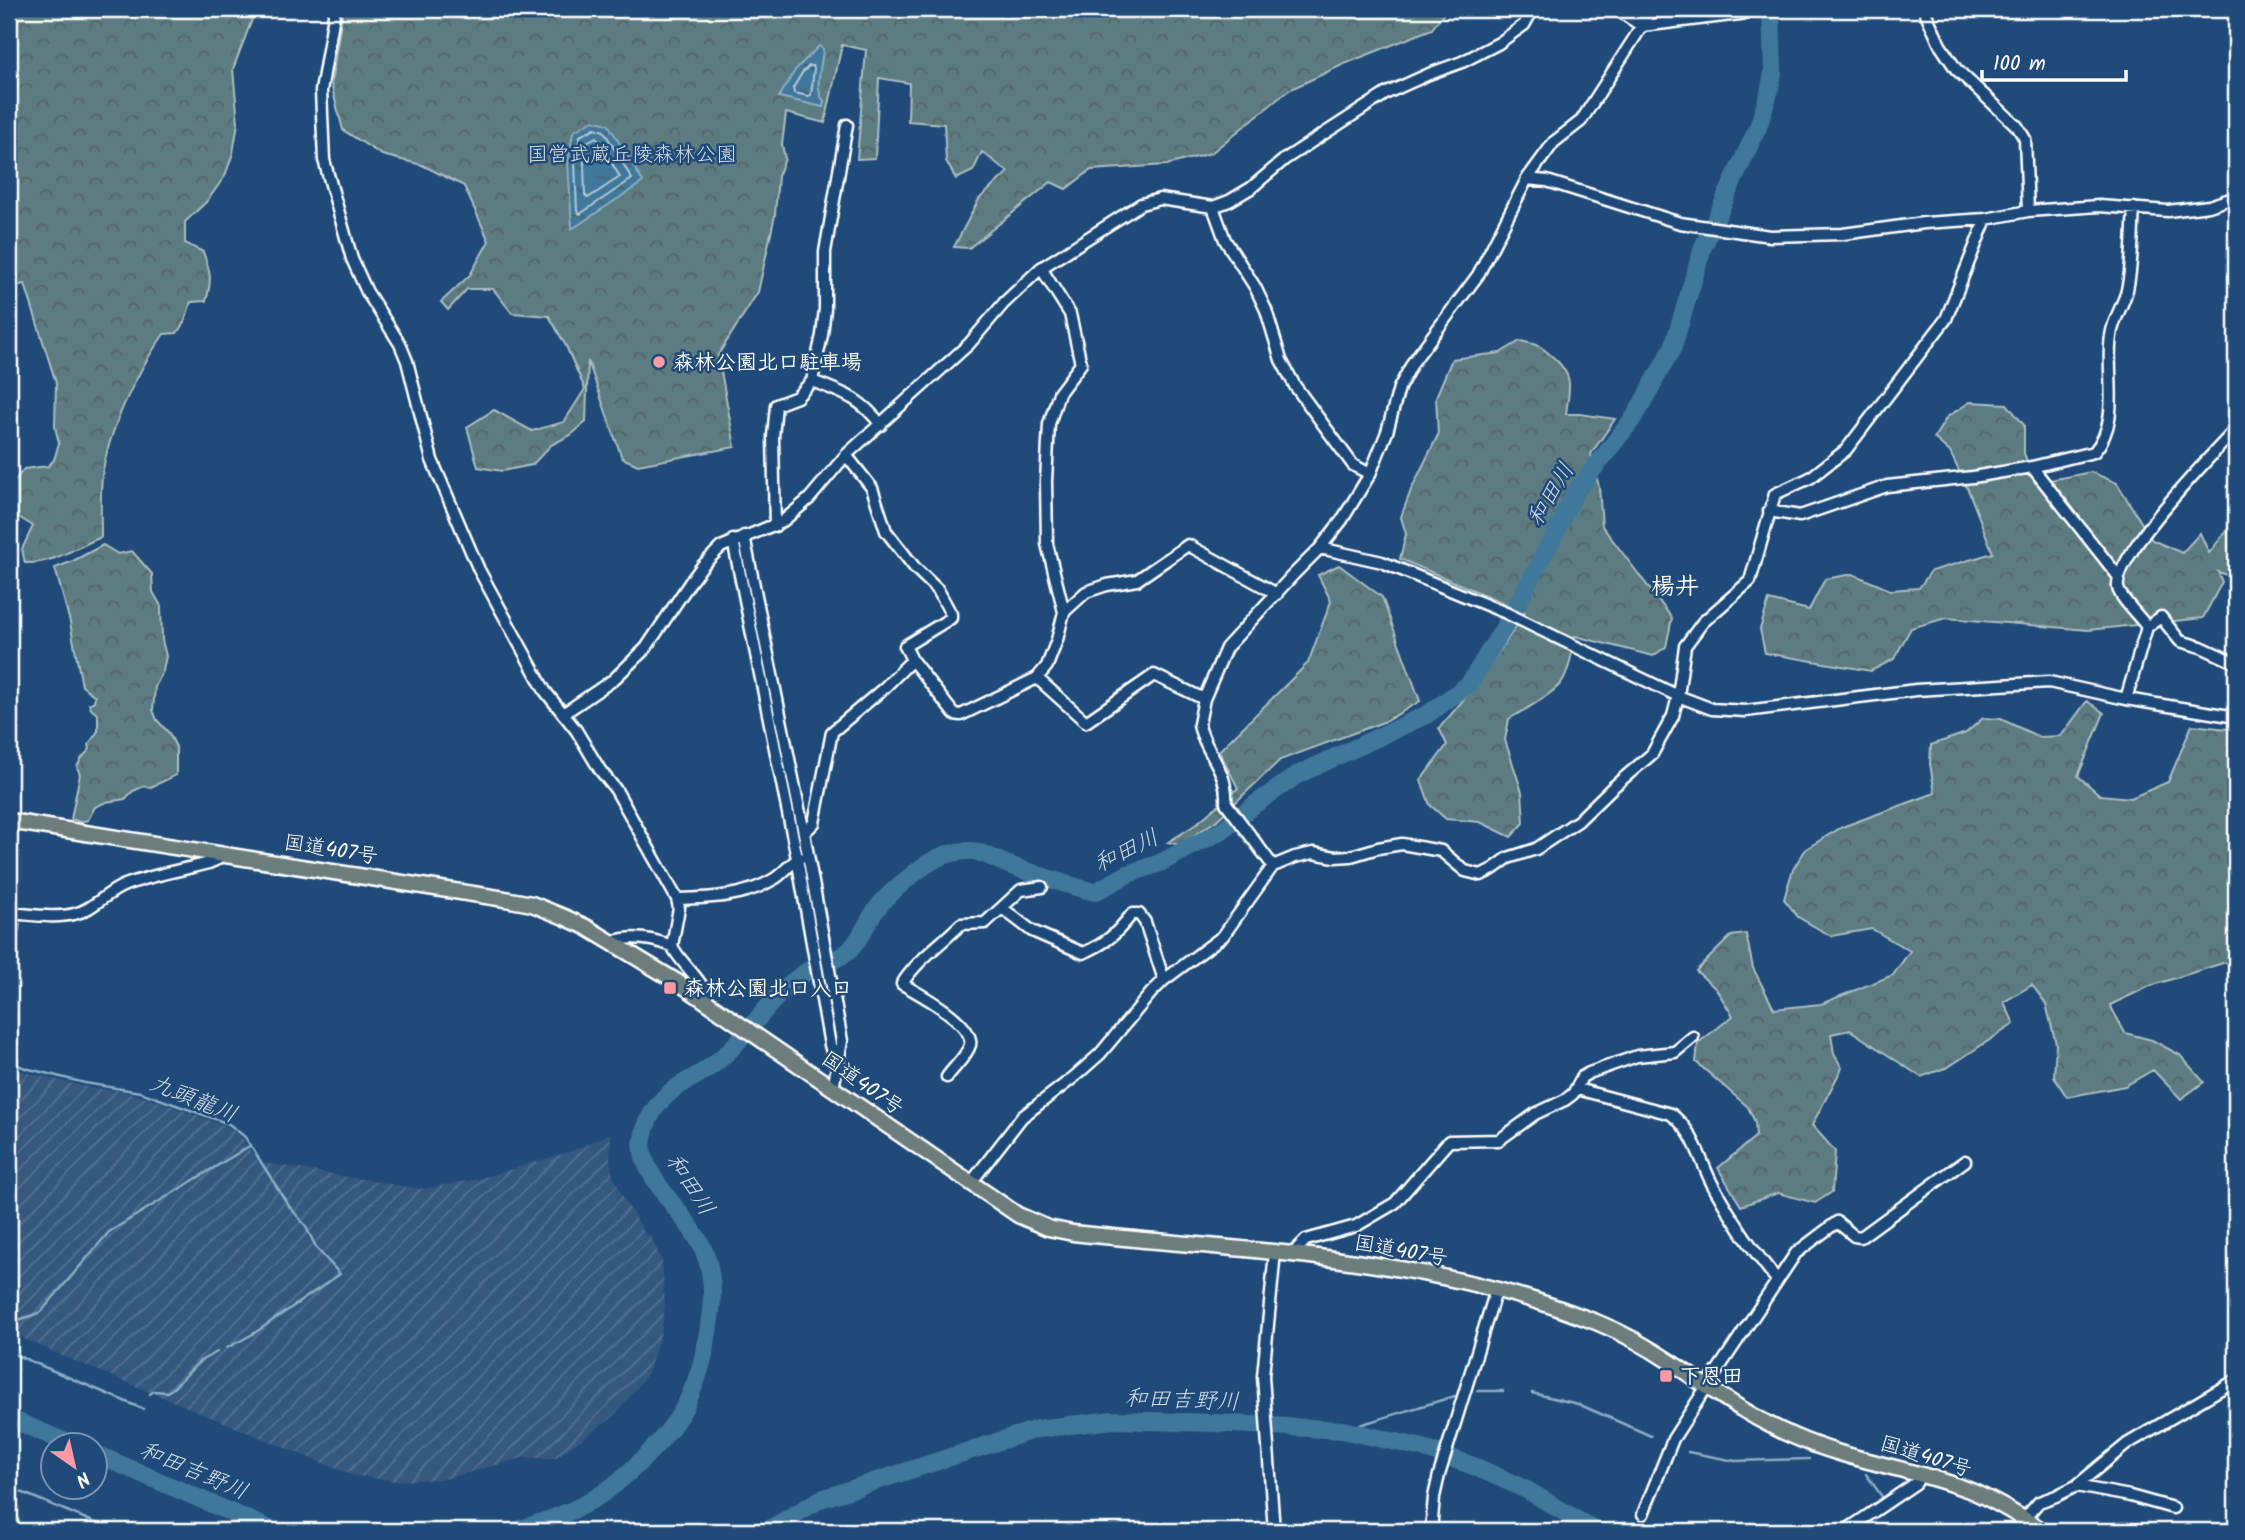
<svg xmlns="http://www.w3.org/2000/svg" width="2245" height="1540" font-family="Kalam,'Klee One',sans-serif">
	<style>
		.industrial { fill: url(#industrial-furrows) }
		.forest { fill: url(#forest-crowns); stroke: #aebec0; stroke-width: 2 }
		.water { fill: url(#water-ripples); stroke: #8caec3; stroke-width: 2 }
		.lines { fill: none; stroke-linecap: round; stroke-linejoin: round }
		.shore { stroke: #b3c9d7; stroke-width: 2 }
		.stream { stroke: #8caec3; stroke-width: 2.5 }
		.river { stroke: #40789b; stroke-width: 18 }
		.minor-casing { stroke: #fff; stroke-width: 15 }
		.highway-casing { stroke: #fff; stroke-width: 19 }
		.minor { stroke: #1f4a7a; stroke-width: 10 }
		.highway { stroke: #6c7e7c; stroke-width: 14 }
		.poi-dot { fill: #ff9aa2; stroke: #1f4a7a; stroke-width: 2.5 }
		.labels { text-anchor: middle; stroke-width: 5; stroke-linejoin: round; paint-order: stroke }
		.park-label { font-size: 21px; fill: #d6dee0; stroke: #1f4a7a }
		.poi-label { font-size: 21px; font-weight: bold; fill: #fff; stroke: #1f4a7a; text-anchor: start }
		.street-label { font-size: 21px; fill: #fff; stroke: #1f4a7a }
		.water-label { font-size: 23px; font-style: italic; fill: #cfdde6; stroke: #1f4a7a }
		.quarter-label { font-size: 24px; font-weight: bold; fill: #fff; stroke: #1f4a7a }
	</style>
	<defs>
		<pattern id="industrial-furrows" width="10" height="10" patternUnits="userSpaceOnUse" patternTransform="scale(1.75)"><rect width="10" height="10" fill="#36587f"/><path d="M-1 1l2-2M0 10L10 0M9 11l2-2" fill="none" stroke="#547192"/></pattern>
		<pattern id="forest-crowns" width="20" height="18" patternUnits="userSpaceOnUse" patternTransform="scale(1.75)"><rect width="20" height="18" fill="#5c7c81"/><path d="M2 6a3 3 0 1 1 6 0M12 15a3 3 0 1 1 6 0" fill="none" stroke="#546466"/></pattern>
		<pattern id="water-ripples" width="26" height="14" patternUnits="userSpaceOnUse" patternTransform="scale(1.75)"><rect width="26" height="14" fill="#40789b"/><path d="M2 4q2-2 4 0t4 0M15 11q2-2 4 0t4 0" fill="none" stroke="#476070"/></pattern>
	</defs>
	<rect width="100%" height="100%" fill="#1f4a7a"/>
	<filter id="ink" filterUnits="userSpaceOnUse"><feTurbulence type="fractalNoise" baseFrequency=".0143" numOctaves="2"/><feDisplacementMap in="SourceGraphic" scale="14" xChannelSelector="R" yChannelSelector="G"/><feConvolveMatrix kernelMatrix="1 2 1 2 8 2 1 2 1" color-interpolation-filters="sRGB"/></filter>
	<g filter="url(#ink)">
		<!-- industrial -->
		<path class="industrial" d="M9,1071H21L91,1088L121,1091L160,1102L229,1127L242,1138L258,1162L421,1189L478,1179L572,1151L611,1133L610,1161L613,1176L627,1204L646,1235H650L662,1261L665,1305L662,1329L648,1373L630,1397L611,1419L555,1458H523L445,1479L394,1481L351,1475L60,1355L9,1332Z"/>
		<!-- forest -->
		<path class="forest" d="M9,9H256L233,69L238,123L233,153L225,176L207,201L185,222V243L203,252C211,272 212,281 206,301L191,302L185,321L177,333L164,334C137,371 108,431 102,477C100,497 101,517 101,537C75,548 53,564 25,563L22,549L33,526L9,511V488L24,469L48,466L54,460L59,443L55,427L56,383L25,284L9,287Z
			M343,9H1447L1432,29L1342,65L1289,90L1211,153L1167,165L1091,170L1066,189L1051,182L969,248L954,247L979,199L1008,172L982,152L973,171L956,179L946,161L944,124L908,121L909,83L879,78L875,158L857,159L866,50L842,45L825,123L786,113L782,144L785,159L778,176L775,215L758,292L718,355L735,447L638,465L622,458L588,361L586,422L571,435L551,445L532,465L502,471L478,467L467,427L494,410L532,431L564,422L585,389L566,346L549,316L512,313L493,289H467L448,310L441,302L470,275L489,241L464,186L422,165L382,155L343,130L331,84Z
			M1520,341C1537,344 1541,346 1554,358C1575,377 1569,388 1566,414H1580L1615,419L1591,454L1599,487L1602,526L1672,618L1666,647L1653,656L1575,636C1572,651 1570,672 1560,684C1549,697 1524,710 1509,719L1505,740L1522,792L1524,823L1511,837L1480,822L1446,819L1430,805L1421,780L1447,745L1439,728C1472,692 1499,654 1525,612L1400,559L1406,534L1401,517L1411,490L1438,435L1436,397L1452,359L1500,353Z
			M1970,402L2007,404L2024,425V453L2035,483L2091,472L2117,483L2152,540L2182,553L2200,533L2209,553L2236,519V578L2218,572L2222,582L2203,618L2088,630L1946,618L1911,628L1894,659L1871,671L1765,653L1760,629L1769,600L1809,610L1825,579L1853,574L1890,590L1919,588L1931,571L1993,553L1969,492L1950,452L1934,438L1947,417Z
			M103,545L118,554L132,551L152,574L153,592L161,606L162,640L166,656L163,671L155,687L153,710L157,720L169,733L176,747V775L151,787L144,786L133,791L125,799L106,802L95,807L88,820L80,822L71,819L80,774L77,767L81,759L90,749L89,744L98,731V715L91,709L89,704L94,701L95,696L82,686L70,622L55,568L73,561Z
			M1339,565L1382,597L1420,701L1386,721L1280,760L1217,820L1180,845L1168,842L1195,825L1238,788L1219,751L1308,663L1331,601L1318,575Z
			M2087,701L2104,713L2078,776L2100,795L2131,798L2168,782L2192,725L2236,730V959L2150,986L2110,1005L2125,1033L2152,1040L2180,1055L2204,1082L2181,1099L2153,1070L2125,1086L2067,1097L2054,1077L2056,1044L2046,1004L2032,985L2004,1002L2014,1024L1948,1067L1921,1077L1850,1030L1831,1034L1834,1054L1842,1068L1812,1125L1835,1151L1832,1192L1815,1203L1778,1193L1741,1206L1718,1168L1756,1136L1755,1122L1748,1107L1696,1062L1698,1043L1733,1016L1716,989L1696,971L1731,936L1746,934L1753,968L1774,1009L1821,1004L1893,975L1910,951L1872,929L1831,936L1798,917L1784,899L1793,869L1806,849L1842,827L1935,793L1930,764L1931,745L1966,733L1983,718L2001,719L2039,737L2061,736Z"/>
		<!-- water -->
		<path class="water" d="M819,46L823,49C822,66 813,88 824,101L823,107L779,97L796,69Z
			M593,120L608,124L643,182L572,229L568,162L573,132Z"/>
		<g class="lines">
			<!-- shore -->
			<path class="shore" d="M809,66H813L814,69L811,95L808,96L794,93L793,88L802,73Z
				M595,128L604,131L632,179L580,214L577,211L575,163L580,136Z
				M596,137L620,177L588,198L585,195L584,163L587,142Z"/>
			<!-- stream -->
			<path class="stream" d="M20,924L9,978C9,986 13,992 14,1000C18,1020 16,1042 13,1063L25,1068L85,1083L140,1092L229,1124L245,1137L289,1206L305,1225L317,1249L340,1274L253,1334L227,1348
				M9,1327L19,1320L41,1312L109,1232L251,1145
				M9,1352L143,1409
				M1477,1391H1503
				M1532,1393L1578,1404L1651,1436
				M150,1394L154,1391L167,1392L172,1389L200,1361L217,1352
				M1343,1430L1455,1396
				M1688,1452L1735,1461L1809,1459
				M1866,1474L1883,1498
				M9,1487L115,1531"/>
			<!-- river -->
			<path class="river" d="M9,1418L75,1446
				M94,1453L274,1531
				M514,1531C538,1524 563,1516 585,1504C619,1487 673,1434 688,1400C698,1379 705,1355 708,1332C713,1303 715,1279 704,1251C692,1218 635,1174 643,1138C645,1126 651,1113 659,1103C673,1086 690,1081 707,1069C747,1042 769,994 809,970C821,963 839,960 849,951C860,940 867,922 876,910C887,894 930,857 949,854C955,852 964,851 971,851C982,851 996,860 1006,864C1035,874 1065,885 1095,892L1128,874L1160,863L1221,831L1254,805L1297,775L1428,714L1469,684L1508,621L1555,534L1574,494L1635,416L1673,347L1703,247L1758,127L1769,93L1773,73L1771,9
				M766,1531L821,1499L1037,1429L1113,1420L1214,1423L1343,1430L1423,1448L1476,1467L1527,1490L1596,1531"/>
			<!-- minor casing -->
			<g class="minor-casing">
				<path id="minor" d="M335,9L321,91L324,160L352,259L367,292L400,344L407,361L432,460L479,570L545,691L576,730L600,770L616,790L677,899L679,908L672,946
					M1616,9L1642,26L1748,13L1758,9
					M1924,9L1940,45L1956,69L2017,126L2025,139L2028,211
					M1527,179L1547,181L1680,223L1770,236L1843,234L1924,223L1986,219L2028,211L2099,206L2168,211L2209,206L2236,197
					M1213,207L1225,240L1255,287L1266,310L1281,360L1295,386L1353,465L1370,474
					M812,381C843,393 861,398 881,425
					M846,455L872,488L886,531L915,568L938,590L951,614V618L905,646L912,660
					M2032,467L2118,576
					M1769,511L1800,516L1887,486L1973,477L2032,467L2094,452C2122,420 2105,374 2111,336C2113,319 2123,306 2127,290C2133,264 2132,235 2134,208
					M775,526L773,437L776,405L797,397L812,381L822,335L825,309V252L847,125
					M744,536L804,833L842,1041L833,1088
					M733,540L797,858L830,1045L836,1066
					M1320,548L1382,562L1506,613L1678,696L1712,709L1745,711L1916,690L2049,682L2126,699L2236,717
					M1064,612L1086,592L1107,585L1137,580L1188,545L1277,594
					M2147,627L2161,617L2180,641L2201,647L2236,663
					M1037,678L1086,722L1154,675L1204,699
					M2126,699L2147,627C2140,617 2120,598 2118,588C2113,556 2212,455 2236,429
					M563,714L613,680L646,648L691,581L703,565L721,547L783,521L809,499L846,455L969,344L1004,303L1041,268L1141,204L1160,199L1213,207L1229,201L1251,188L1285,159L1387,93L1429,74L1462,62L1499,43L1524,25L1533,9
					M804,833L814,823L832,732L884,688L912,660L954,714L961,715L1037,678L1047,666L1057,640L1064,612L1047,544L1046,481L1049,424L1059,393L1081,364L1070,314L1041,268
					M1273,866L1226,803C1228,771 1209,758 1200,729L1199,724L1204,699L1226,648L1293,575L1320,548L1342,520L1370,474L1387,432L1399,388L1413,362L1478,275L1527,179L1554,142L1581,121L1642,26L1650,9
					M677,899C710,898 745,897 774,879C784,873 790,863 800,858
					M1002,908L1032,931L1083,953C1107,943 1116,934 1132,914H1139L1145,922L1164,980
					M9,913C29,914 54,919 74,914C93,910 105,893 125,885C152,875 182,870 209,863L218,859L221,854
					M612,942C631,935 653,939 672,946C682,966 704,979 708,1002
					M947,1077C953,1068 967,1056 970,1045C975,1023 918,993 902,984C917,960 941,944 961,924L985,923L1021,890L1042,887
					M1577,1089L1671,1114C1698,1135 1699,1162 1715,1189C1733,1221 1754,1252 1777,1280
					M970,1184L1022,1117L1074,1077L1100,1054L1151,993L1164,980L1223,936L1273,866L1295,857L1313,853L1335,857L1351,856L1378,848L1402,844L1441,851L1465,871L1481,875L1493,869L1508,858L1536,849L1578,821L1612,788L1652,754L1673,716L1678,696L1685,646L1703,622L1750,581L1775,494L1810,478L1846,450L1946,319L1986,219
					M1295,1256L1298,1248L1306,1240L1356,1226L1395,1203L1449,1141L1499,1140L1535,1114L1565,1100L1573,1094L1582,1077L1589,1073L1637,1056L1675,1052L1693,1037
					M2076,1486L2130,1496L2173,1508
					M1643,1514L1673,1439L1711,1380L1796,1253L1837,1222L1854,1236L1861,1237L1965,1161
					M2024,1519L2039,1502L2056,1496L2076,1486L2127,1444L2236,1380
					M1274,1531L1263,1376L1275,1252
					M1431,1531L1434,1497L1439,1475L1496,1290
					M1845,1531L1916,1483L1920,1475"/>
			</g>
			<!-- highway casing -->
			<g class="highway-casing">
				<path id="highway" d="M9,821L505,899L532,904L564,917L586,927L679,983L1018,1215L1048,1228L1073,1233C1241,1251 1417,1255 1577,1315C1604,1324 1629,1336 1653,1351C1700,1380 1742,1414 1793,1436C1849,1461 1912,1468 1969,1490C1996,1501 2020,1516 2043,1531"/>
			</g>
			<!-- minor -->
			<use href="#minor" class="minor"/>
			<!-- highway -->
			<use href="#highway" class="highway"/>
		</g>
	</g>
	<!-- markers -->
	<g class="poi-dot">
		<circle cx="659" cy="362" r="7"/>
		<rect x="663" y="981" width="14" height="14" rx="3.5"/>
		<rect x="1659" y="1369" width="14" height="14" rx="3.5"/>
	</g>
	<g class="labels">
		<!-- park labels -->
		<g class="park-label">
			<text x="632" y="161">国営武蔵丘陵森林公園</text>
		</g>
		<!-- poi labels -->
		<g class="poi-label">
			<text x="673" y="369">森林公園北口駐車場</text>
			<text x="684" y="995">森林公園北口入口</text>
			<text x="1680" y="1383">下恩田</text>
		</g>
		<!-- street labels -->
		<g class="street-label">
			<text transform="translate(331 849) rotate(9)" y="7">国道407号</text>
			<text transform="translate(863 1083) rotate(35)" y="7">国道407号</text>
			<text transform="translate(1401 1250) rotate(10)" y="7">国道407号</text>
			<text transform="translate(1926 1456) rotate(17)" y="7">国道407号</text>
		</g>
		<!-- water labels -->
		<g class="water-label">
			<text transform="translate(1550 494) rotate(-59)" y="8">和田川</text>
			<text transform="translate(1126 850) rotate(-26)" y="8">和田川</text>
			<text transform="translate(194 1098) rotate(22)" y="8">九頭龍川</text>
			<text transform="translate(691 1184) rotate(57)" y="8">和田川</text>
			<text transform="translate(1182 1399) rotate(2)" y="8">和田吉野川</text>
			<text transform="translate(194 1470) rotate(23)" y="8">和田吉野川</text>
		</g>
		<!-- quarter labels -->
		<g class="quarter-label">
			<text x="1675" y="594">楊井</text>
		</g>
	</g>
	<!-- margin -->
	<rect width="2245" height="1540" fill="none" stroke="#1f4a7a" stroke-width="35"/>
	<rect x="18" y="18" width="2210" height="1505" fill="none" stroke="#fff" stroke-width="2.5" filter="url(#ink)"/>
	<!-- north arrow -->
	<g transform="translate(74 1466) rotate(146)"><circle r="33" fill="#1f4a7a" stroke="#7992af" stroke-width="2"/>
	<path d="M0-5L12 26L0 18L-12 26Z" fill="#ff9aa2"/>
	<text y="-10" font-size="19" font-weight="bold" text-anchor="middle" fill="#ffffff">N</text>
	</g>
	<!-- scale -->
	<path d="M1982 70v10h144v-10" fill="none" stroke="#ffffff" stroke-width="3.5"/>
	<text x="1993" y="70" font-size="21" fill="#ffffff" stroke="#1f4a7a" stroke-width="5" paint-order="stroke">100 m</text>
</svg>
